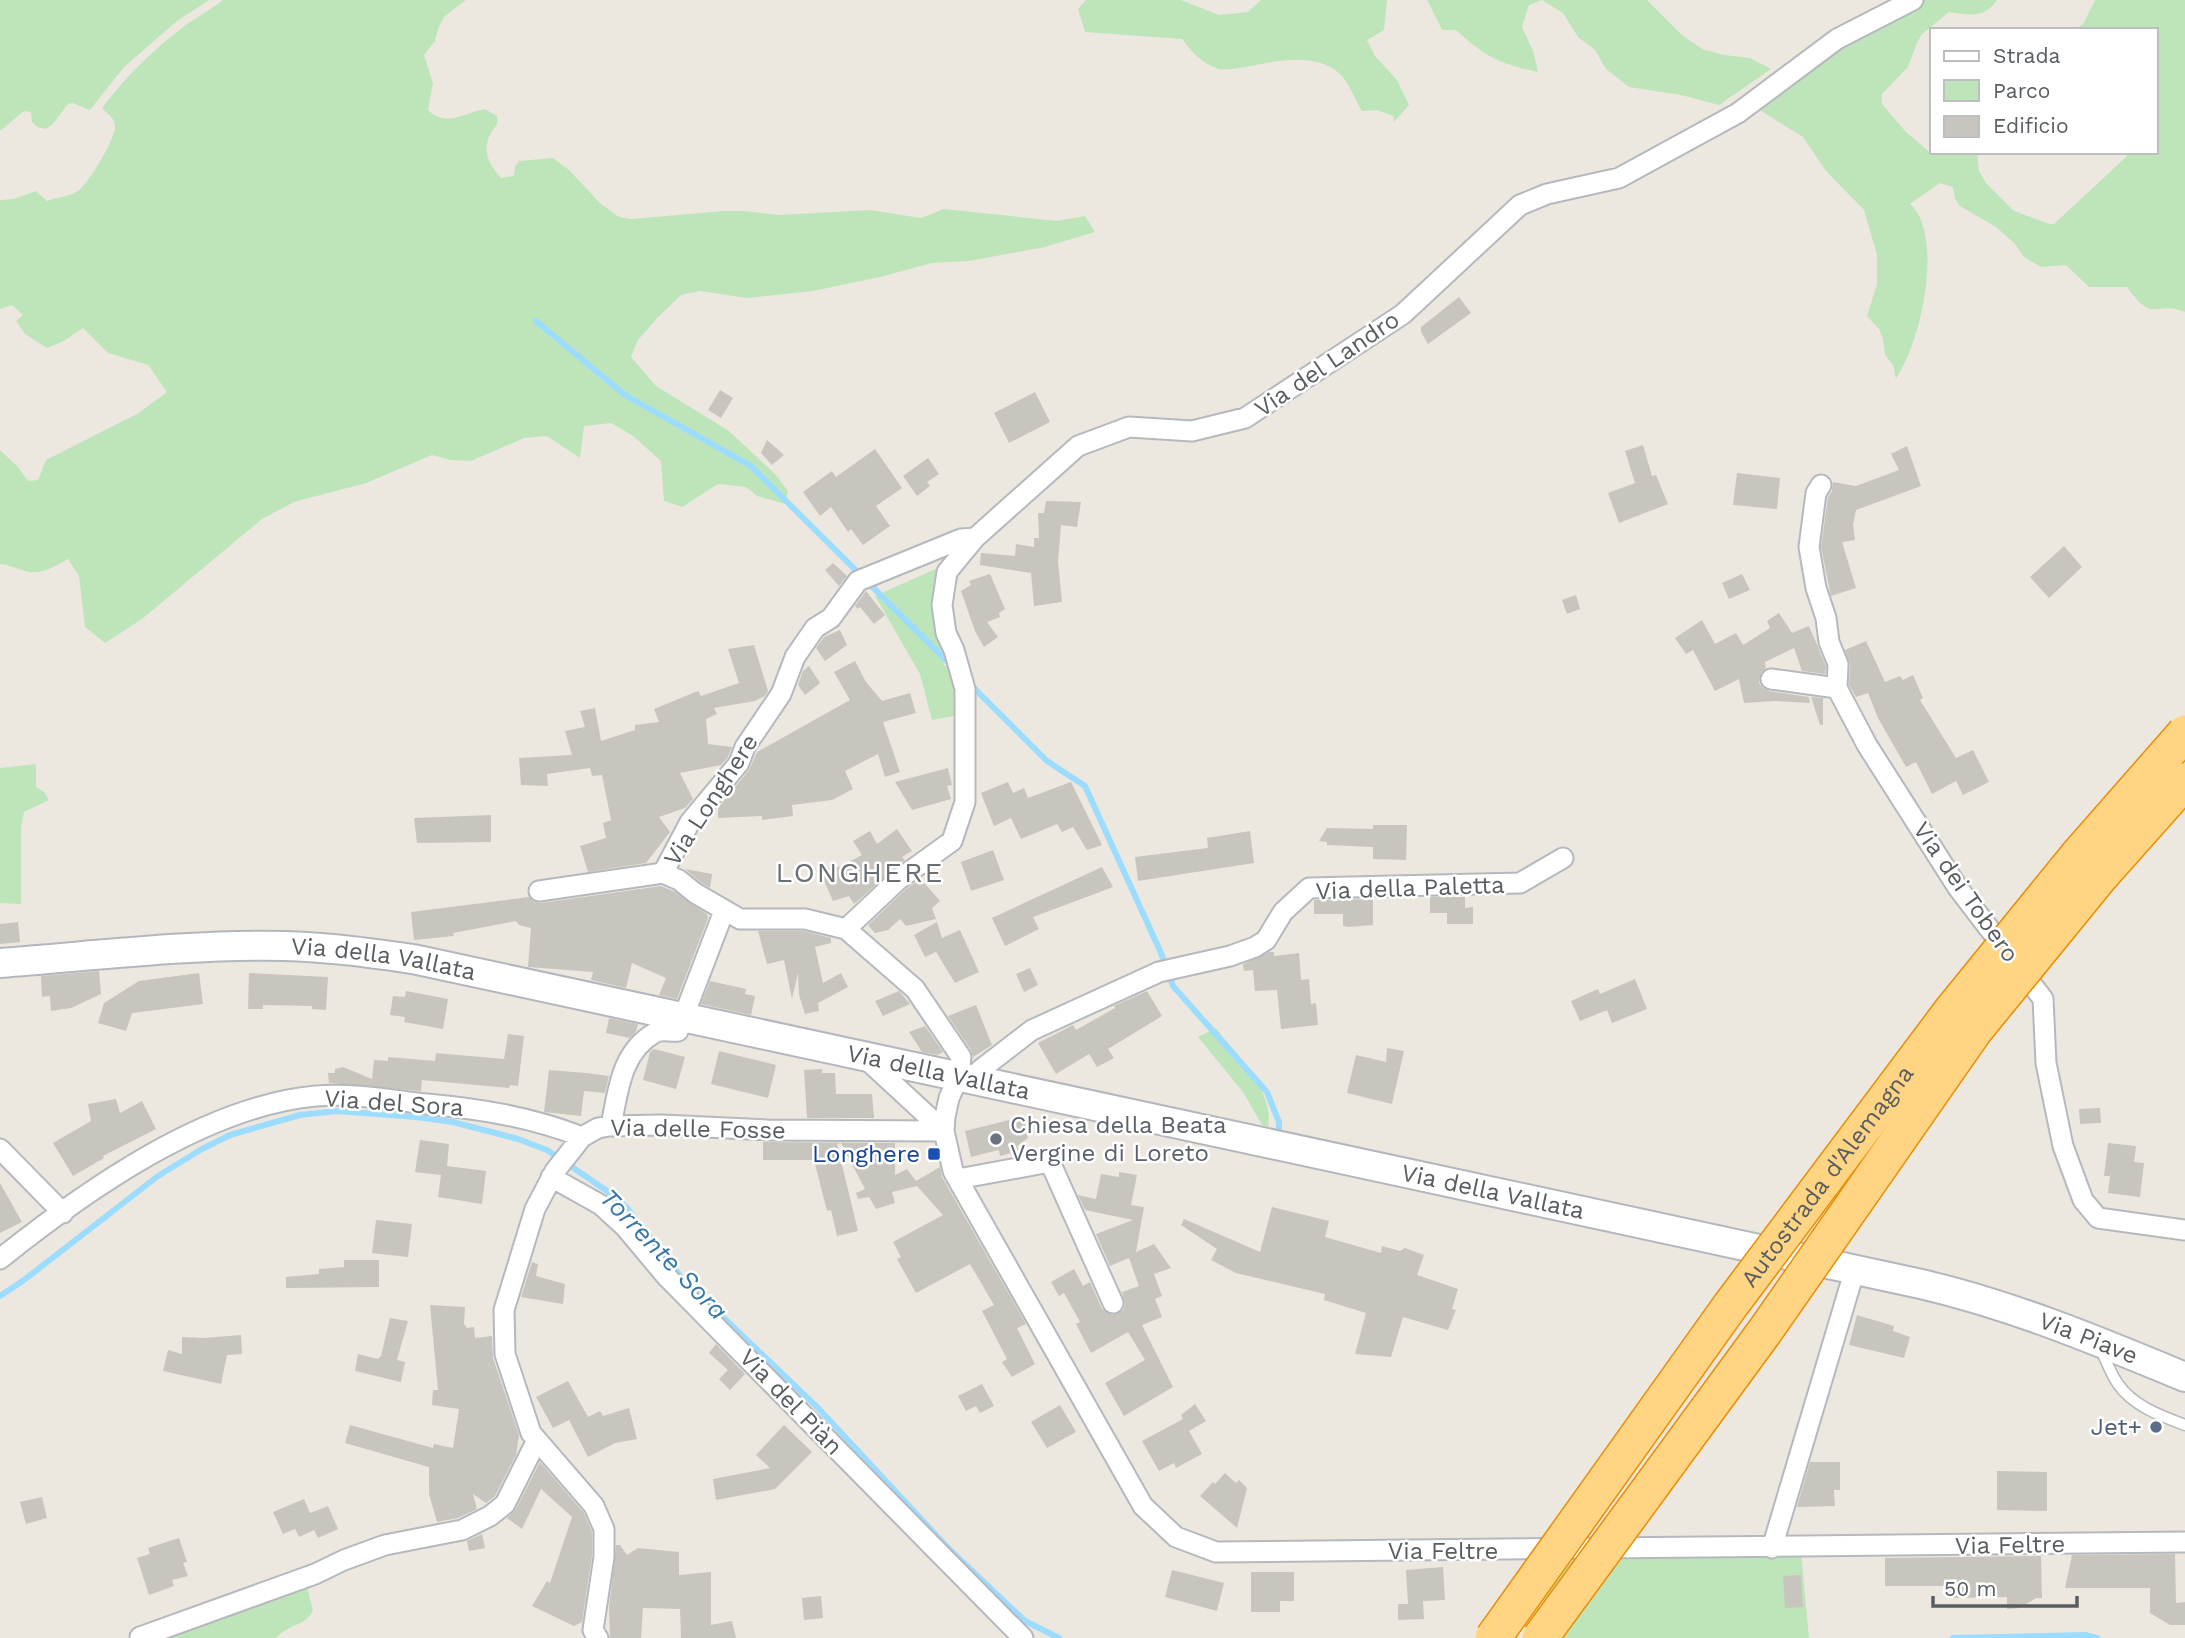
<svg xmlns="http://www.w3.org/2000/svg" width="2185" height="1638" font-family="'Work Sans',sans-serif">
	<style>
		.green { fill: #bee5ba }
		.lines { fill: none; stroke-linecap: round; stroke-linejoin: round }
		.stream { stroke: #9cdcff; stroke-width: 6 }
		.building { fill: #c8c5be }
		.lane-casing { stroke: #b5b8bd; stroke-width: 13 }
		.street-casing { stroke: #b5b8bd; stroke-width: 23 }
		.secondary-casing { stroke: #b3b7bd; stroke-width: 32 }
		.lane { stroke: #fff; stroke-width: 10 }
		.street { stroke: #fff; stroke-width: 19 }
		.secondary { stroke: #fff; stroke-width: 28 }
		.highway-bridge-casing { stroke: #eb8d00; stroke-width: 38; stroke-linecap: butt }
		.highway-bridge { stroke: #ffd583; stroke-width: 35 }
		.worship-dot { fill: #6b7280; stroke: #fff; stroke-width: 2.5 }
		.transit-dot { fill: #1a4fb4; stroke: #fff; stroke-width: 2.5 }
		.service-dot { fill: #5c6f8a; stroke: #fff; stroke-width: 2.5 }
		.labels { text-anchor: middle; stroke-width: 5; stroke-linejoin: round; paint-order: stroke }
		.street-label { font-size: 24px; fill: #585d61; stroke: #fff }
		.worship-label { font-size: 24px; fill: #5b616d; stroke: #fff; text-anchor: start }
		.transit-label { font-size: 24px; fill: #164399; stroke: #fff; text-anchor: end }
		.service-label { font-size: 24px; fill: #4e5e75; stroke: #fff; text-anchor: end }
		.water-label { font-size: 26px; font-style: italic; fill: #3678a9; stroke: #fff }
		.quarter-label { font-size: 28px; letter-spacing: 2px; fill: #696f73; stroke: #fff }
	</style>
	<rect width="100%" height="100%" fill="#ece8df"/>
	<!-- green -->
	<path class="green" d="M0,0H209L177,21L124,67L90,110L73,103L68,104L52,125L46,129L37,127L32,122L31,112L24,111L0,131Z
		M223,0H466L445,16L439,26L435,41L424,55L433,83L428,110C447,128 463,113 485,109L497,116C498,124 497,125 492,131C481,150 488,163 501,178L514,176L515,167L519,161L553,158L569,170L601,204L619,217L631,219L724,211H743L780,215L870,210L921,218L944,209L1057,221L1085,216L1095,232L1045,247L969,261L932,263L880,277L813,291L747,298L700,291L681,295L658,317L638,340L631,357L656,386L729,431L775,474L788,491L785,504L757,496L746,487L718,484L682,507L664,501L661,461L633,436L611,423L584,426L580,458L547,436L524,438L471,461L450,460L432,455L366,483L294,502L262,519L142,619L105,643L85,627L79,576L68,559C55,566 44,574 29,572C19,570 11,565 0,564V450L18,467L28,481L38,480L46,460L137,414L167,392L148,365L108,353L83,328L64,341L47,348L25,334L16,321L23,315L12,305L0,309V200L14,199L36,191L47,201C58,197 68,197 78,191C88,184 117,137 115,125C114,118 107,113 102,108C126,76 155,48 187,24C199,16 211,9 223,0Z
		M1086,0H1181L1219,15L1248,12L1261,0H1387L1384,30L1367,40L1375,56L1397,80L1409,105L1394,122L1393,116L1377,110L1362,111C1355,100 1350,84 1340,74C1317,53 1279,60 1251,66C1242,67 1228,71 1219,69C1202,64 1192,52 1182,39L1085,32L1078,9Z
		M1427,0H1647L1682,35L1702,49L1724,55L1750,58L1771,69L1719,105L1681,95L1629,87L1606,69L1595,50L1578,37L1563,13L1542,0L1529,5L1522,27L1533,51L1538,72C1500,64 1485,57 1456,30H1442Z
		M1911,0H1997C1984,19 1969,15 1949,12L1922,34L1917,43L1908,67L1882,94V104L1906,132L1932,154L1977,152L1979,171L1986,183L2014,211L2050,224H2054L2126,157L2127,152H2155V30H2074L2083,24L2095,0H2185V312C2153,300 2154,325 2127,287H2089L2066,265L2041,267L2024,257L2015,244L1996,227L1960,206L1955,199L1953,187L1940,183L1910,204C1940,230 1925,312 1912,345C1908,357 1902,368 1896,379L1893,365L1885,355L1883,339L1879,329L1867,316L1877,284V255L1864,210L1826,171L1803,137L1750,104Z
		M940,567L938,634L944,664L955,676L959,715L932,720L920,674L875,596Z
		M36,764V787L44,792L49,800L24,812L21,827V904L0,903V768Z
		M1216,1028C1236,1055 1275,1091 1268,1127L1262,1125L1243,1092L1198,1037Z
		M1801,1552L1809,1638H1531L1559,1554Z
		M304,1574L313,1611C304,1627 288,1624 276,1638H148Z"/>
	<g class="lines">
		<!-- stream -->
		<path class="stream" d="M536,321L625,395L751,466L952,666
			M970,684L1047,761L1085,786L1161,953L1173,986L1267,1092L1279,1122V1135
			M0,1296L24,1280L158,1176L202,1149L230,1135L300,1115L337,1111L416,1117L453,1122L518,1139L547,1150L616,1197L627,1208L682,1278L819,1409L949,1549L1025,1621L1059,1638
			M1953,1638L2085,1635L2097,1638"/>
	</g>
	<!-- building -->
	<path class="building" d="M1459,297L1471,313L1428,344L1421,332V327Z
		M720,390L733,398L721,418L708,410Z
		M1035,392L1050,422L1009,443L994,413Z
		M767,440L784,455L772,465L761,453Z
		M1643,445L1652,476L1656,475L1668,504L1619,523L1608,493L1635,483L1625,451Z
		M1907,446L1921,486L1856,510L1853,525L1855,540L1842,542L1856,588L1831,596L1821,547L1828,497L1832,491L1833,482L1856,486L1899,470L1891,454Z
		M875,449L902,488L876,506L890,526L863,545L851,529L848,532L831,507L820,516L803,492L832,471L836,477Z
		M928,458L939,474L927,482L930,486L917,496L903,476Z
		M1737,473L1780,478L1777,509L1733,505Z
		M1046,501L1081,502L1077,527L1061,525L1058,562L1062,602L1034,606L1031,573L980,565L981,553L1015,556L1016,544L1034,547V538H1039L1038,513H1044Z
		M2064,546L2082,567L2049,598L2030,577Z
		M833,563L847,576L839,586L825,570Z
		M990,574L1005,609L999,613L1000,617L987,622L998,637L984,647L975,631L961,591L971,585L969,581Z
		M1742,574L1750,590L1729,599L1722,583Z
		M866,591L885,615L874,624L860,607L858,609L855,606Z
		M1576,595L1580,609L1567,614L1562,600Z
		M1779,613L1792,633L1809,626L1826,666L1825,674L1802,671L1794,648L1765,662L1766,668L1761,672L1759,683L1763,688L1769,691L1809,697L1810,703L1775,701L1744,703L1739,679L1715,691L1693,650L1686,654L1675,638L1702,620L1715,644L1736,633L1743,645L1770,628L1767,621Z
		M840,630L847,645L825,661L816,648L824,637Z
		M1866,641L1885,682L1900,676L1903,680L1913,675L1923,698L1920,700L1956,758L1973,750L1989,782L1963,795L1956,781L1932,794L1916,762L1906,767L1878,718L1868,693L1856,697L1849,685L1850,664L1845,650Z
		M754,645L768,691L765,696L755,701L714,708L717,714L706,719L708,744L732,747L728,757L721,765L680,773L693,799L685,808L659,817L670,832L646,863L588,872L580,846L606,838L603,823L611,820L602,775L592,776L590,768L547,774L548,786L521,785L519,758L572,755L565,731L585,727L580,711L595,708L601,741L635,730V725L659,722L654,709L698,691L701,696L739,683L728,649Z
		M855,661L866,682L882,701L910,693L916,713L883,722L900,772L885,777L878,754L845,771L853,789L832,800L792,805L793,816L762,820V816L718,818V808L749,770L757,752L850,700L834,672Z
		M809,666L820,683L805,695L798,685L803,671Z
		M1811,697L1823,698V725H1820Z
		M948,768L952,785L947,786L951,799L912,810L895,782Z
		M1008,782L1013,793L1024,788L1028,798L1071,782L1102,845L1087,850L1073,827L1062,832L1057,824L1021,839L1011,818L994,826L981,793Z
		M491,815V842L417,843L414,818Z
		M1373,825H1407L1406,860L1373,859V847L1327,845V842L1319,841L1327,828L1373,829Z
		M897,829L912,851L902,857L905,860L854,904L849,896L833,901L819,869L839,867L862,855L853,841L870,831L877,844Z
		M1250,831L1254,863L1138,881L1135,857L1208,848L1207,838Z
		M993,850L1004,880L971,891L961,862Z
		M1102,867L1113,887L1033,917L1039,929L1005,946L992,918Z
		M685,869L712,874L710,888L702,883Z
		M921,879L940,901L932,908L936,919L906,926L900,919L888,930L875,933L868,925L906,889Z
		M661,886L673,891L707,914L708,918L677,999L659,995L666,978L632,963L626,988L591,980L593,972L528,967L531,928L519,925L516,921L453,933L454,936L414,940L411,912L529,897L534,902L541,903Z
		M1430,897H1465V908L1473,907V924H1447V913H1430Z
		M1373,899V925L1349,927L1343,926V914H1314V900Z
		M18,922L20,942L0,944V924Z
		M937,922L942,938L960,930L979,972L955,983L936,952L925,957L914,935Z
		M758,931H804L831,938V943L815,947L823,983L841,973L848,987L818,1003L819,1011L805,1014L799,995L798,973L792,999L784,960L767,964Z
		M1269,952H1274V956L1299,953L1301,980L1309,979L1311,1004L1316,1003L1318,1025L1281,1029L1277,990L1255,991L1253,970L1244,971L1243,964Z
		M1030,968L1038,985L1024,992L1016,974Z
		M99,971L101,994L71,1008L51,1011L50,996L42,997L41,976Z
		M199,973L203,1004L132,1013L126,1031L98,1023L104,1003L139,981Z
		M249,973L328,977L326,1010L312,1009V1006L263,1005V1009H248Z
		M1635,979L1647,1009L1612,1023L1607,1010L1580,1021L1571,1001L1598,989L1600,994Z
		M710,981L746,989L745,994L755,996L751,1015L701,1004Z
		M406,991L448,999L443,1029L404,1022L405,1017L390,1015L393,996L405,997Z
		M899,991L910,1004L883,1016L875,1001Z
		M1147,991L1162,1016L1108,1049L1114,1058L1097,1067L1089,1054L1056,1074L1038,1043L1073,1025L1076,1030L1115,1008L1114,1006Z
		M976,1005L992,1045L973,1057L971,1050L948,1016Z
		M609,1018L638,1024L636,1031L630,1038L606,1033Z
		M925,1026L943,1052L937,1055L922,1052L909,1032Z
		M508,1034L524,1036L518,1086L510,1085L509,1088L422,1080L421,1091L329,1083L328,1073H335V1069L343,1067L372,1079L374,1060L388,1061V1057L435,1061L436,1053L504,1059Z
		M1387,1048L1404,1051L1392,1104L1347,1093L1356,1055L1386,1062Z
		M654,1049L685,1057L676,1089L643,1080L650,1052Z
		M719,1051L776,1065L768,1098L711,1084Z
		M822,1069V1073H835L836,1094H872L874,1118H807L804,1070Z
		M549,1070L586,1073L609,1076L605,1093L584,1091L581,1116L544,1112Z
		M116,1099L120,1113L142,1101L156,1129L103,1156L104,1158L73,1176L53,1143L91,1121L88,1104Z
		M2100,1108L2101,1123L2080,1124L2079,1109Z
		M1009,1120L1010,1123L1019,1121L1025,1124L1028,1138L1017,1146L1019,1151L1000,1156L999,1150L971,1157L965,1131Z
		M420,1140L449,1144L447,1166L486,1171L482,1204L438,1197L441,1175L415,1172Z
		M763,1142L895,1143V1175L907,1169L916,1181L940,1167L942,1177L1026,1324L1017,1328L1035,1364L1012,1377L1002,1362L1007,1359L982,1311L994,1305L970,1264L916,1293L897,1259L901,1257L893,1242L943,1215L917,1186L892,1192L895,1203L876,1209L869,1197L858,1199L856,1193L865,1189L841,1143L837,1144L858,1231L837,1236L831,1210L827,1211L814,1160H763Z
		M2108,1143L2136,1146L2134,1162L2144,1163L2140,1197L2108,1193L2110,1176H2104Z
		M1119,1172L1137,1175L1131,1205L1144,1207L1136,1252L1154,1244L1171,1268L1154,1274L1162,1296L1155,1299L1162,1317L1142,1325L1173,1387L1124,1416L1105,1383L1145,1360L1128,1332L1091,1353L1076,1324L1080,1322L1064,1293L1059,1296L1051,1282L1074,1269L1083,1286L1090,1282L1102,1309L1112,1315L1123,1310L1125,1304L1122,1292L1139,1286L1129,1258L1110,1266L1096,1234L1133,1220L1085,1210L1078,1195L1096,1199L1101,1174L1119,1177Z
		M0,1183L22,1222L0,1233Z
		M1272,1207L1329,1221L1325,1237L1381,1253L1382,1246L1400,1251L1405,1248L1424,1255L1417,1275L1458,1289L1452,1309L1456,1310L1448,1330L1403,1317L1391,1357L1355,1354L1366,1313L1324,1300L1325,1294L1236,1273L1211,1260L1217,1249L1181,1225L1184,1219L1260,1252Z
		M376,1220L412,1224L408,1257L372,1253Z
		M344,1260H379V1287L286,1288V1277L319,1274V1269L344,1267Z
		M532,1262L538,1264L536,1276L565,1284L563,1304L521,1297Z
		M430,1305L465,1307L464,1324L467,1328L474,1327L475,1338L492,1336L493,1358L519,1435L516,1455L495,1496L486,1503L473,1494L477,1509L458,1518L437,1522L429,1494V1467L345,1443L350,1425L433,1448L434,1444L453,1448L459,1409L432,1405L433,1390H438Z
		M1857,1315L1894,1326L1893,1331L1910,1337L1904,1358L1849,1345Z
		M390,1318L408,1321L397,1360L405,1362L401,1382L355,1371L358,1354L378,1359L381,1356Z
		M241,1335L242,1354L227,1355L221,1384L163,1371L168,1350L182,1354V1337L203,1338Z
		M716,1344L745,1374L730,1390L719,1379L728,1370L709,1353Z
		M568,1381L588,1417L600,1411L603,1416L629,1408L637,1439L615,1443L588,1457L569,1420L553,1428L536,1397Z
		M982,1384L994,1406L980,1413L976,1406L966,1411L958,1396Z
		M1195,1404L1206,1421L1189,1431L1202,1454L1176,1468L1174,1463L1159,1471L1142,1441L1183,1419L1181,1415Z
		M1060,1405L1076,1432L1047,1448L1031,1422Z
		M784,1425L812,1452L775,1489L716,1500L713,1479L770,1468L756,1455Z
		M540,1462L584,1513L592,1532V1556L582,1622L574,1626L532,1606L547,1581L550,1583L572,1517L541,1489L522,1529L507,1518L516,1509Z
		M1810,1462H1840V1490H1834L1835,1506L1797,1507Z
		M1997,1471L2047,1472V1511L1997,1510Z
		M1225,1473L1236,1483L1239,1480L1247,1488L1237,1528L1200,1496L1213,1482L1215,1484Z
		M42,1497L47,1518L26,1524L20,1502Z
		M304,1499L310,1513L328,1506L338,1529L318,1538L314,1530L299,1537L295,1529L283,1534L273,1512Z
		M482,1534L485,1548L469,1551L467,1541Z
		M179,1538L187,1562L183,1563L188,1576L172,1580L174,1586L149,1595L137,1558L150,1554L148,1548Z
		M616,1545H620L627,1555L638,1548L679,1552V1575L711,1572V1625L732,1621L736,1638H681L680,1609L643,1608L641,1638H610L609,1608Z
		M2175,1554L2176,1603L2185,1602V1625H2170L2150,1613V1588H2065L2072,1555Z
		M2041,1556L2042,1598H2036L2020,1608L2007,1609V1597L1947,1598V1586H1885V1558Z
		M1443,1567L1445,1600L1423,1601L1424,1619L1398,1620V1604H1408L1406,1570Z
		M1172,1570L1224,1583L1217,1611L1165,1597Z
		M1251,1572H1294V1601H1280V1612H1251Z
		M1801,1575L1803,1607L1785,1608L1783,1576Z
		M821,1596L823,1618L804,1620L802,1598Z"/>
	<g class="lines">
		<!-- lane casing -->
		<g class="lane-casing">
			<path id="lane" d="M2100,1348C2106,1359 2110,1373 2118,1384C2133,1406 2161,1416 2185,1425"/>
		</g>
		<!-- street casing -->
		<g class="street-casing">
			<path id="street" d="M1821,485L1816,493L1809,547L1816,588L1826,618L1829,642L1838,664L1837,688L1867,745L1958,888L2043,999L2046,1063L2063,1146L2083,1200L2098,1218L2185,1230
				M975,538L961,539L858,581L831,618L815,628L795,657L781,694L745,747L739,763L690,822L663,873L679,880L695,893L740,919H805L846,929L915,989L961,1057L959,1076L949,1098L945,1117L944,1131L953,1171L1143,1506L1176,1537L1216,1552L2185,1542
				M1771,679L1837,688
				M539,891L663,873
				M846,929L898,880L952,841L965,802V689L954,650L946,633L942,605L947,572L975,538L1078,446L1129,427L1192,431L1245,418L1403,314L1520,205L1547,194L1619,178L1738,113L1837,39L1913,0
				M865,1058L944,1131
				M977,1080L980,1070L1032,1030L1159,972L1230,956L1255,947L1266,940L1283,912L1309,888L1520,883L1563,858
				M611,1126C618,1091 621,1051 656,1032C663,1029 671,1032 678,1031L724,911
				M0,1149L63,1213
				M551,1177L601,1205L625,1227L666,1276L1023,1638
				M958,1179L1050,1162L1113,1303
				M0,1259C85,1191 205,1106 316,1096C353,1093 391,1100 427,1104C481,1109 531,1117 582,1137
				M1772,1548L1855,1269
				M140,1637L315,1574L344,1560L385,1545L462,1530L490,1516L505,1504L536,1442
				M598,1638L593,1630L604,1557V1529L594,1506L531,1433L505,1354L504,1310L535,1209L555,1171L582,1137L598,1128L609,1126L662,1125L767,1130L944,1131"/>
		</g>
		<!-- secondary casing -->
		<g class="secondary-casing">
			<g id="secondary">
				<path id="s1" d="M0,963C94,956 190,944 284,946C328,947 370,953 413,959L1921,1284C2012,1305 2098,1341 2185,1377"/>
			</g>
		</g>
		<!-- lane -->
		<use href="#lane" class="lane"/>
		<!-- street -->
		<use href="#street" class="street"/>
		<!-- secondary -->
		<use href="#secondary" class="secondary"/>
		<!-- highway-bridge casing -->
		<g class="highway-bridge-casing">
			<g id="highway-bridge">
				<path id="s2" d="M1493,1638L1730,1306L1952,1010L2078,855L2185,733"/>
				<path d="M1540,1638L1765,1331L1975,1030L2099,878L2185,781"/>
			</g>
		</g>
		<!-- highway-bridge -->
		<use href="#highway-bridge" class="highway-bridge"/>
	</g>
	<!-- markers -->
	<circle class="worship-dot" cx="996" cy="1139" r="7"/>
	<rect class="transit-dot" x="927" y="1147" width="14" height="14" rx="3.5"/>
	<circle class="service-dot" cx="2156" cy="1427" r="7"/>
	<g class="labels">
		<!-- street labels -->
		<g class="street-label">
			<text transform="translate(1327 364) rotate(-34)" y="8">Via del Landro</text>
			<text transform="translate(711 800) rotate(-57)" y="8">Via Longhere</text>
			<text transform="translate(1410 888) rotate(-2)" y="8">Via della Paletta</text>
			<text transform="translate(1966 892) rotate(55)" y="8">Via dei Tobero</text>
			<text dy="8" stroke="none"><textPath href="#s1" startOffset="385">Via della Vallata</textPath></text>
			<text dy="8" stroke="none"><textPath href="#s1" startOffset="952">Via della Vallata</textPath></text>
			<text transform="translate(394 1103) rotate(4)" y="8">Via del Sora</text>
			<text transform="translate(698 1129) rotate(1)" y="8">Via delle Fosse</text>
			<text dy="8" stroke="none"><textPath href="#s2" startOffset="570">Autostrada d'Alemagna</textPath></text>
			<text dy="8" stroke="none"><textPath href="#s1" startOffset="1519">Via della Vallata</textPath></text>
			<text dy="8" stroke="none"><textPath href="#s1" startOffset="2133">Via Piave</textPath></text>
			<text transform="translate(791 1402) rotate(46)" y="8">Via del Piàn</text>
			<text transform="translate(2010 1545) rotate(-1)" y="8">Via Feltre</text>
			<text x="1443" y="1559">Via Feltre</text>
		</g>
		<!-- worship labels -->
		<g class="worship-label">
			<text x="1010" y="1133">Chiesa della Beata<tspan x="1010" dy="28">Vergine di Loreto</tspan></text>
		</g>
		<!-- transit labels -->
		<g class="transit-label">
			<text x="920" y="1162">Longhere</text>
		</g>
		<!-- service labels -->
		<g class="service-label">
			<text x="2142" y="1435">Jet+</text>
		</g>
		<!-- water labels -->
		<g class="water-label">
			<text transform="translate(664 1254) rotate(46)" y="9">Torrente Sora</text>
		</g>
		<!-- quarter labels -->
		<g class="quarter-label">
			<text x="860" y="882">LONGHERE</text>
		</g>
	</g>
	<!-- legend -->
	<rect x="1930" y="28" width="228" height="126" fill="#ffffff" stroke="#bcbec0" stroke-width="2"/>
	<rect x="1944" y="51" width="35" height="10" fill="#ffffff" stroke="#bcbec0" stroke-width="2"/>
	<text x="1993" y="63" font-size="21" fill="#585d61">Strada</text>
	<rect x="1944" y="80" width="35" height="21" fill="#bee5ba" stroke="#bcbec0" stroke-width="2"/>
	<text x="1993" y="98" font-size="21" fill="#585d61">Parco</text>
	<rect x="1944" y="116" width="35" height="21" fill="#c8c5be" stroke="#bcbec0" stroke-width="2"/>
	<text x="1993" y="133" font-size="21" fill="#585d61">Edificio</text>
	<!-- scale -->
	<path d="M1933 1596v10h144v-10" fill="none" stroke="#585d61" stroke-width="3.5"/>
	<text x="1944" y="1596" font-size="21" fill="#585d61" stroke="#ffffff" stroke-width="5" paint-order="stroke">50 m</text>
</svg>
